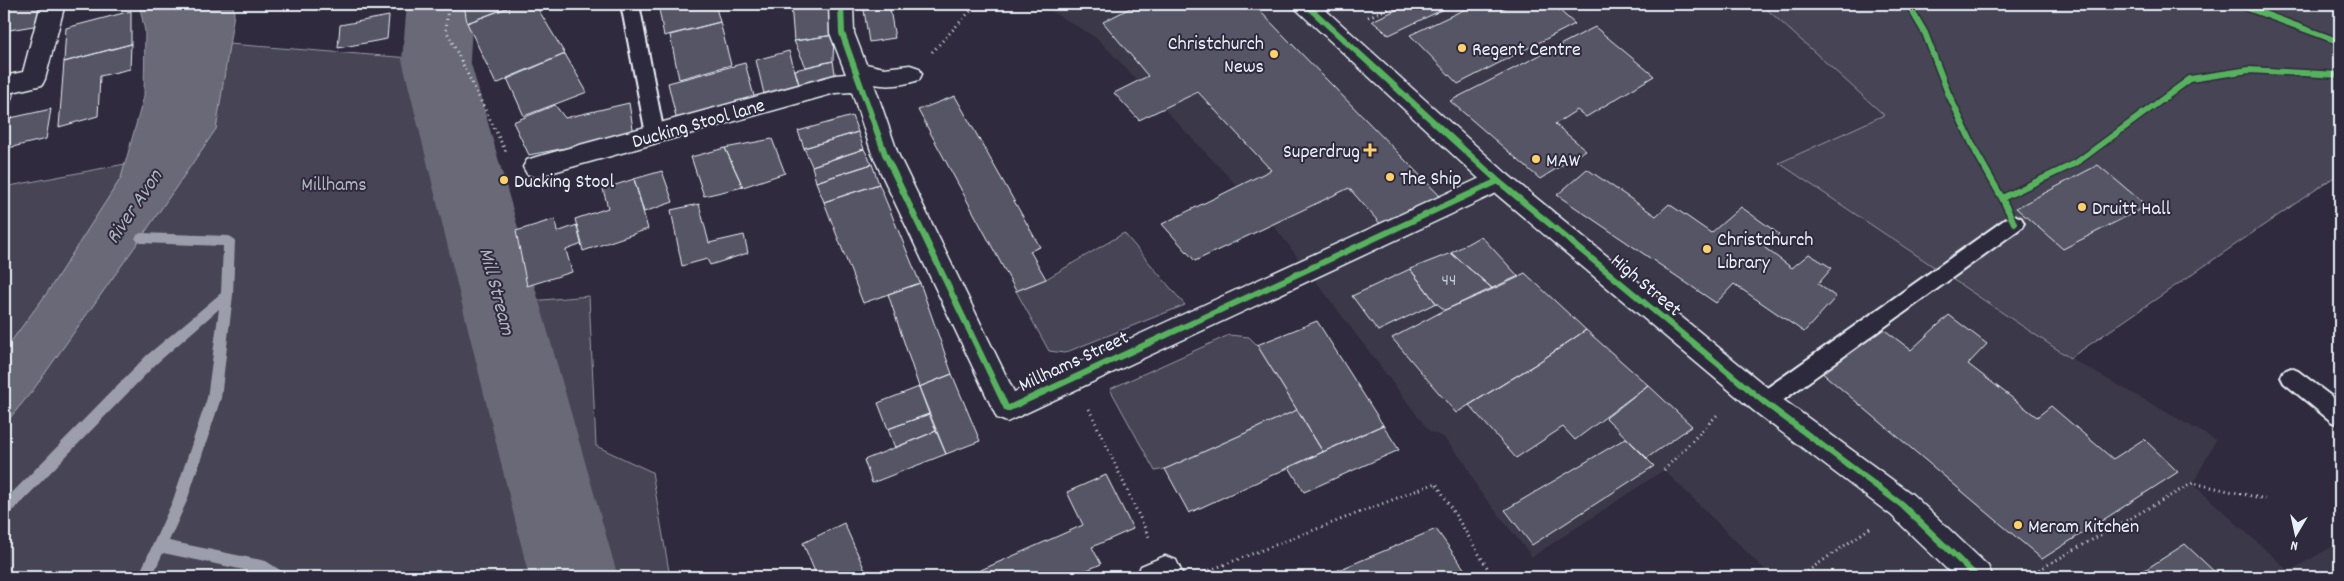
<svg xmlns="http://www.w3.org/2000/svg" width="2344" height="581" font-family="Dekko,sans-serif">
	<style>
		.built { fill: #3b3749 }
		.green { fill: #464455; stroke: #979aa6 }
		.water { fill: #696978; stroke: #9c9fab }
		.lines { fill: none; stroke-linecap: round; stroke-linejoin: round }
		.stream { fill: #9c9fab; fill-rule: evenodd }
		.river { fill: #696978; fill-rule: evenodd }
		.building { fill: #575565; stroke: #e8f1f8 }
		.lane-casing { stroke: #e8f1f8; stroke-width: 4 }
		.street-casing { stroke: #e8f1f8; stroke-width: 3 }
		.secondary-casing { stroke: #e8f1f8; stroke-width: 3 }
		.path { stroke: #e8f1f8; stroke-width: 3; stroke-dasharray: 1 4; stroke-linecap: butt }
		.lane { fill: #2f2a3d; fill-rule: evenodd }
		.street { fill: #2f2a3d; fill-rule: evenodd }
		.secondary { fill: #2f2a3d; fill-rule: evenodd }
		.cycleway-casing { stroke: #2f2a3d; stroke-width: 9 }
		.cycleway { stroke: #56b35d; stroke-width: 6 }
		.poi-dot { fill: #ffd166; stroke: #2f2a3d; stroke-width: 2 }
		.labels { text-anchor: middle; stroke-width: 4; stroke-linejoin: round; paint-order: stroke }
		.number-label { font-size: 18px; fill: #c4cad3 }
		.poi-label { font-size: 20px; fill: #e8f1f8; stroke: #2f2a3d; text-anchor: start }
		.street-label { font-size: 20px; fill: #e8f1f8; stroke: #2f2a3d }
		.park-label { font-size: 20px; fill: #afb4bf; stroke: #2f2a3d }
		.water-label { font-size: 21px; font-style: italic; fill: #afb4be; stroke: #2f2a3d }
	</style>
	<rect width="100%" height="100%" fill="#2f2a3d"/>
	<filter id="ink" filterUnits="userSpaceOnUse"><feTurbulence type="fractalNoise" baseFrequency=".02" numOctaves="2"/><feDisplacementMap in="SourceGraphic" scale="10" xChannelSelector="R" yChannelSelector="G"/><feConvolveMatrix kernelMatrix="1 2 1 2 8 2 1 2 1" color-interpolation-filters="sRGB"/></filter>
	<g filter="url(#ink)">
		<!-- built -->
		<path class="built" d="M1039,4H1575L1583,11L1603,4H1761L1885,115L1779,163L2070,358L2216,440L2193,484L2289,571L2340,542V577H1772L1664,470L1532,557L1478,489L1465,463L1443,437L1429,431L1271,222L1098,39Z"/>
		<!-- green -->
		<path class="green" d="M1761,4H2340V173L2070,358L1779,163L1884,115Z
			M229,44L436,60L519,302L589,296L596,446L652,472L670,577H4V425L33,390L141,238L216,129Z
			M125,164L121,178L47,293L4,351V187Z
			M1124,233L1185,305L1064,353L1049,351L1016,291L1046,279Z
			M1229,335L1249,337L1257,345L1297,410L1165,469L1155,471L1110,389Z"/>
		<!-- water -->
		<path class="water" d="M139,4H233L234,14L216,129L141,238L33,390L4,425V351L47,293L121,178L144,96L145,31Z"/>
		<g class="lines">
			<!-- stream -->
			<path class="stream" d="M141,233L229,236L233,238L235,241L233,295L221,398L187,501L169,541L266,561L283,572L285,577H267L263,574L163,553L152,577H138L173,500L207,398L219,309L156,364L9,515L4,516V501L146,356L221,293L223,246L141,243L137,241L135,238L137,235Z"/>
			<!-- river -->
			<path class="river" d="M407,4H473L470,60L618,577H529L402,60Z"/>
		</g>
		<!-- building -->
		<path class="building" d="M4,4H44L39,25L4,31Z
			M464,4H517L467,23Z
			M517,4H535L565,54L496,84L467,23Z
			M658,4H715L720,22L664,36Z
			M791,4H831L834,35L794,41Z
			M863,4H889L895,38L869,42Z
			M1138,4H1253L1441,197L1383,227L1349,188L1195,261L1162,224L1271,170L1198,92L1139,120L1114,93L1148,76L1103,22Z
			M1409,4H1438L1444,9L1389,35L1372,21Z
			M1476,4H1494L1501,9L1515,4H1552L1575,24L1458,84L1410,35Z
			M131,11V44L64,62L66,28Z
			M389,16L387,39L338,48L340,25Z
			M720,22L731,65L679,79L670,35Z
			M1595,27L1654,76L1586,117L1577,110L1555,124L1586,150L1540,179L1450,101Z
			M834,35L833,61L806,67L794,41Z
			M131,44L130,69L100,76L98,116L59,127L64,62Z
			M789,51L800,88L765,98L756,60Z
			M565,54L587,92L524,116L507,78Z
			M833,61L836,79L800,88L795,70Z
			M745,63L755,100L677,121L668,83Z
			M15,89L6,119L4,120V91Z
			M955,96L1040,247L1030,251L1046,279L1016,291L918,110Z
			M629,103L634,135L573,152L571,147L529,155L513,122L555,105L565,118Z
			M51,109L46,139L4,149L6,119Z
			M852,116L858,132L804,148L798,131Z
			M858,132L864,149L812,166L804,148Z
			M772,139L785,173L743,187L725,148Z
			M725,148L743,187L704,196L691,157Z
			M864,149L872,164L816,182L812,166Z
			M872,164L879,184L824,202L816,182Z
			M2098,165L2147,206L2063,249L2016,208Z
			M1587,169L1656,216L1669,204L1711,233L1741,207L1779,234L1765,248L1792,268L1809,254L1832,268L1818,284L1836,297L1804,332L1734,284L1716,303L1557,195Z
			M662,171L673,202L644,212L634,179Z
			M634,179L648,229L583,251L575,219L608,208L603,189Z
			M879,184L920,283L863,303L824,202Z
			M699,204L709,243L744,235L748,253L710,265L707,259L682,266L671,210Z
			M555,219L557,232L577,225L582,244L566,250L572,272L527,286L516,231Z
			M1481,236L1519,277L1493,289L1451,253Z
			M1451,253L1493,289L1445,310L1436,303L1410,269Z
			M1410,269L1436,303L1378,331L1352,296Z
			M1525,273L1586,330L1536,364L1456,413L1392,338L1445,310Z
			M920,283L952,374L919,387L888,294Z
			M1949,315L1987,344L1968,364L2037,417L2051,406L2113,459L2144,439L2178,472L2042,559L1820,371L1882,328L1911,350Z
			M1317,321L1383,425L1323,452L1257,345Z
			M1586,330L1648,385L1575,440L1563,427L1516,458L1469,405L1536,364Z
			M952,374L980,441L946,454L919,387Z
			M1648,385L1692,426L1647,458L1606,418Z
			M919,387L929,414L888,429L878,403Z
			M1297,410L1323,452L1189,513L1165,469Z
			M929,414L936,431L895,448L888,429Z
			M1383,425L1399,450L1304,492L1289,467Z
			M936,431L946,454L872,483L864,460Z
			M1626,438L1654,466L1532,545L1505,510Z
			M1106,475L1133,529L1092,547L1101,564L1071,577H965L1083,525L1067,492Z
			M844,523L868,577H817L803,543Z
			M1436,529L1470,577H1322Z
			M2185,544L2220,577H2134Z"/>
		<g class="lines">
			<!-- lane casing -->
			<g class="lane-casing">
				<path id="lane" d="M621,4H639L664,134L661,139L655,141L649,139L646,134Z
					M2014,215L2021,218L2024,223L2021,228L1771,409L1764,411L1757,409L1753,402L1757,395L2007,218Z
					M2291,368L2298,371L2340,403V424L2332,422L2284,383L2281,377L2284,371Z"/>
			</g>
			<!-- street casing -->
			<g class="street-casing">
				<path id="street" d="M41,4H65L45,79L42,85L4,94V76L23,72Z
					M829,4H853L854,33L866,64L884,68L910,65L919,68L922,74L919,80C904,85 889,87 874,84L898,154L1014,392L1489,174L1498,171L1507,174L1511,181L1507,188L1007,422L997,418L872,154L852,92L835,93L536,177L527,174L523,167L527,160L536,157L835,75L846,74L830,33Z
					M1165,556L1176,560L1184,577H1136L1141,566Z"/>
			</g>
			<!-- secondary casing -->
			<g class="secondary-casing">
				<path id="secondary" d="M1293,4H1319L1507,174L1774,393L1913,495L1988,566L1993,577H1955L1891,515L1754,411L1489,188L1297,10Z"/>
			</g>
			<!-- path -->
			<path class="path" d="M448,4L446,30L506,152
				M1368,17L1399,4
				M932,52L977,4
				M1089,409L1149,537
				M1664,470L1719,413
				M1205,572L1436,483L1493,577
				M1799,577L1870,528
				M2026,577L2193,483L2265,499"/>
			<!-- lane -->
			<use href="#lane" class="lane"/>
			<!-- street -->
			<use href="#street" class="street"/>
			<!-- secondary -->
			<use href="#secondary" class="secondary"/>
			<!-- cycleway casing -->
			<g class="cycleway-casing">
				<path id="cycleway" d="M841,4L842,33L885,154L1007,409L1498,181
					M1305,4L1498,181L1764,402L1902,505L1977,577
					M1908,4L1925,33L1948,93L1977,154L2002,198
					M2237,4L2340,42
					M2014,223L2002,198L2076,163L2190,79L2249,70L2340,75"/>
			</g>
			<!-- cycleway -->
			<use href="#cycleway" class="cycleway"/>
		</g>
	</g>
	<!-- markers -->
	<g class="poi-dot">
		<circle cx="1462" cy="48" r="5"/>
		<circle cx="1274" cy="54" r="5"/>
		<path d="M1367.5 142.5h5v5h5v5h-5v5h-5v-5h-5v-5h5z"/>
		<circle cx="1536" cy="159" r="5"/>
		<circle cx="1390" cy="177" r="5"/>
		<circle cx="504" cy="180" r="5"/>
		<circle cx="2082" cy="207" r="5"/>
		<circle cx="1707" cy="249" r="5"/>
		<circle cx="2018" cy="525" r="5"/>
	</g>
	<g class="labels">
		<!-- number labels -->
		<g class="number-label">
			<text x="1449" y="285">44</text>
		</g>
		<!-- poi labels -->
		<g class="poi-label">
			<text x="1264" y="49" text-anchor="end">Christchurch<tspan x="1264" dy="23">News</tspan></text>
			<text x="1472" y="55">Regent Centre</text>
			<text x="1360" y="157" text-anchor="end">Superdrug</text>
			<text x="1546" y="166">MAW</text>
			<text x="1400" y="184">The Ship</text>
			<text x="514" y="187">Ducking Stool</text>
			<text x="2092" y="214">Druitt Hall</text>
			<text x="1717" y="245">Christchurch<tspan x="1717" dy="23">Library</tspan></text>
			<text x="2028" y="532">Meram Kitchen</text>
		</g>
		<!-- street labels -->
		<g class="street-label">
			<text transform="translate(698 122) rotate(-16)" y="7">Ducking Stool lane</text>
			<text transform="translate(1647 284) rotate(40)" y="7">High Street</text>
			<text transform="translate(1073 360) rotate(-25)" y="7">Millhams Street</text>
		</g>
		<!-- park labels -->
		<g class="park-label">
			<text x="334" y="190">Millhams</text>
		</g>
		<!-- water labels -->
		<g class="water-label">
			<text transform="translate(133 206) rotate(-56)" y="7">River Avon</text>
			<text transform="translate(498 291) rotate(75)" y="7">Mill Stream</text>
		</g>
	</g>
	<!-- margin -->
	<rect width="2344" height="581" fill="none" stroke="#2f2a3d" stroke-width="20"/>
	<rect x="10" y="10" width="2324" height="561" fill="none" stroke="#e8f1f8" stroke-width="2" filter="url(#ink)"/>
	<!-- north arrow -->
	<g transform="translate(2296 534) rotate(189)" stroke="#2f2a3d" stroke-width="4" paint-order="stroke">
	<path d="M0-4L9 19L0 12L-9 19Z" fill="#e8f1f8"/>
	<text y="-8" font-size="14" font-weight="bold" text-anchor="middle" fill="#e8f1f8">N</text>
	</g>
</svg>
